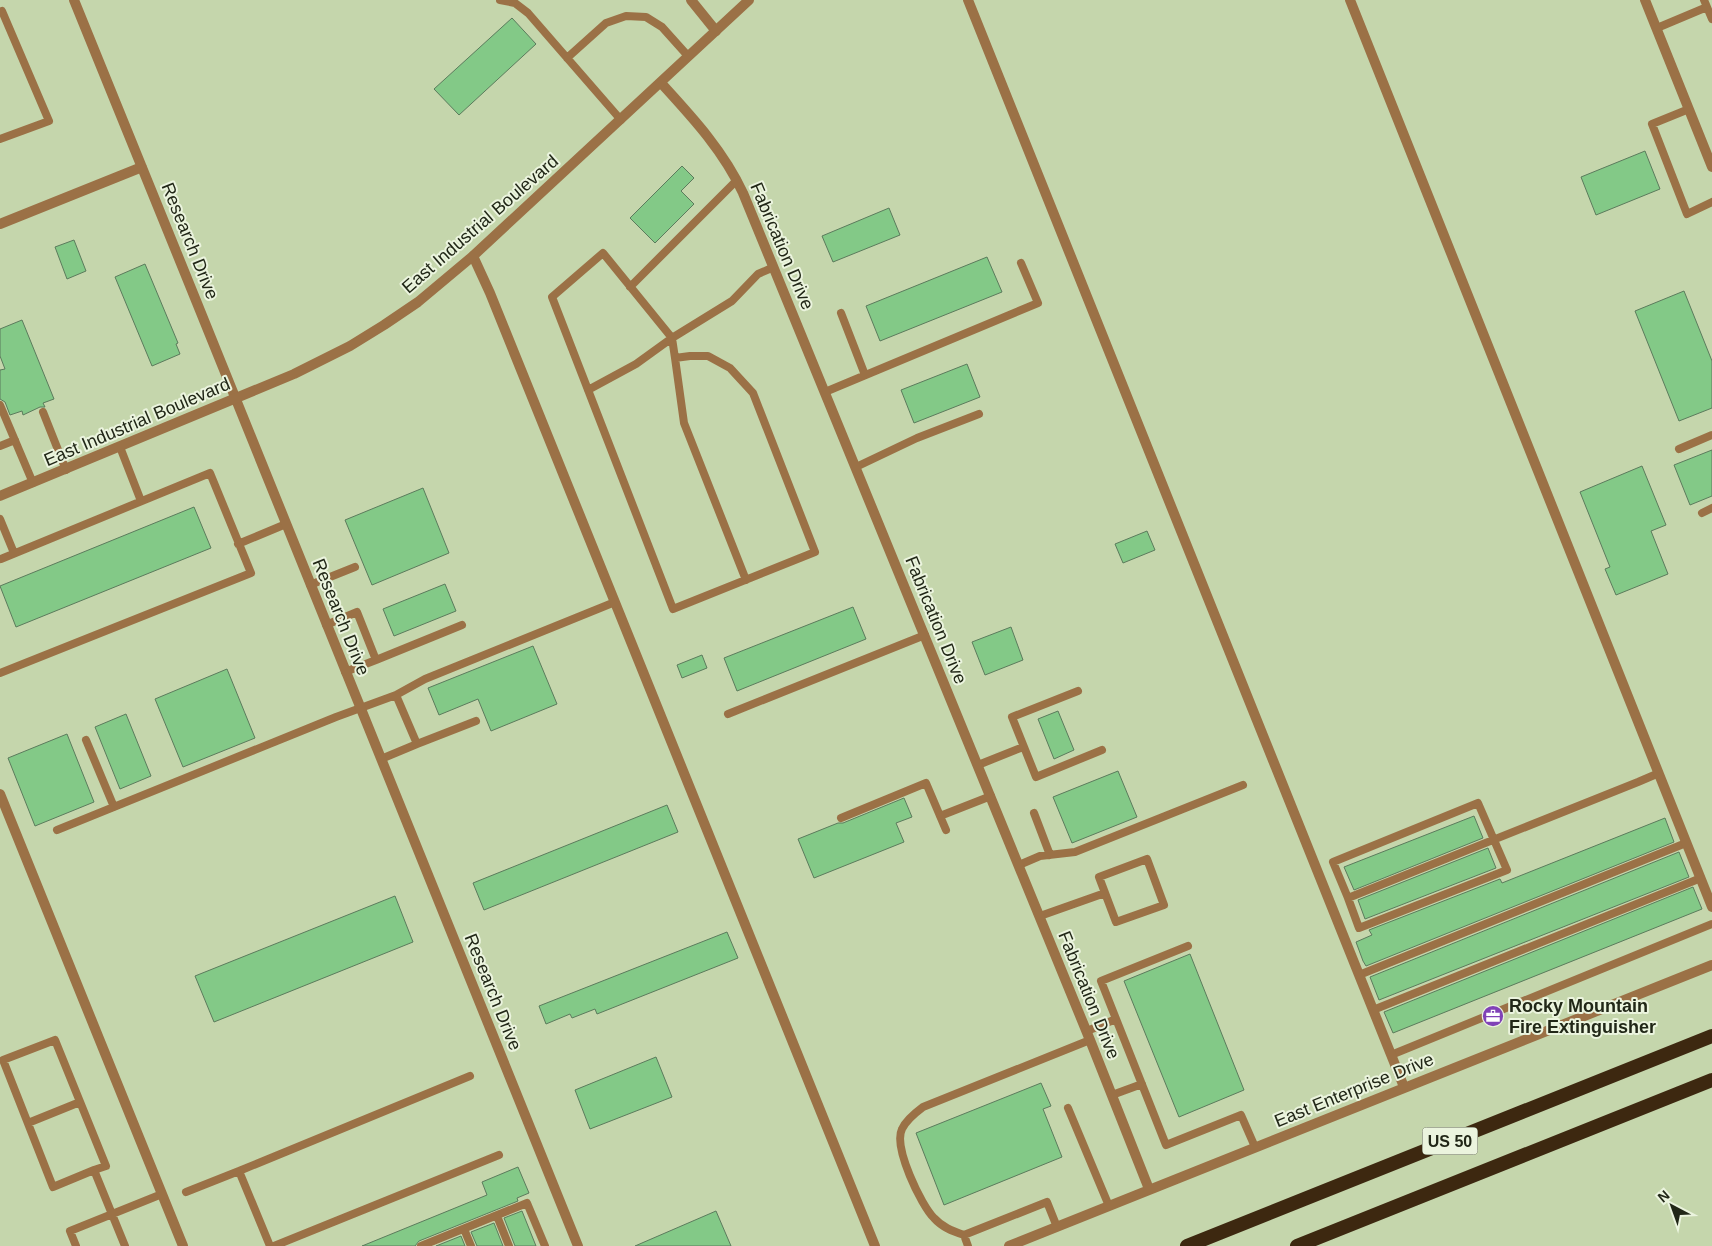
<svg xmlns="http://www.w3.org/2000/svg" width="1712" height="1246" font-family="Helvetica,sans-serif">
	<style>
		.building { fill: #83c987; stroke: #5b7b5c }
		.lines { fill: none; stroke-linecap: round; stroke-linejoin: round }
		.service { stroke: #9b7146; stroke-width: 8 }
		.minor { stroke: #9b7146; stroke-width: 10 }
		.tertiary { stroke: #9b7146; stroke-width: 10 }
		.trunk { stroke: #3d2810; stroke-width: 14 }
		.labels { text-anchor: middle; stroke-width: 4; stroke-linejoin: round; paint-order: stroke }
		.shield { fill: #ebf4de; stroke: #5e6453; stroke-width: 1 }
		.shield-label { font-size: 16px; font-weight: bold; fill: #212717 }
		.street-label { font-size: 18px; fill: #212717; stroke: #ebf4de }
		.poi-label { font-size: 18px; font-weight: bold; fill: #212717; stroke: #ebf4de; text-anchor: start }
	</style>
	<rect width="100%" height="100%" fill="#c5d6ac"/>
	<!-- building -->
	<path class="building" d="M512,18L536,44L459,115L434,89Z
		M1645,151L1660,189L1596,215L1581,177Z
		M682,166L694,178L681,191L694,204L655,243L630,218Z
		M889,208L900,235L833,262L822,236Z
		M74,240L86,271L67,279L55,247Z
		M987,257L1002,292L880,341L866,306Z
		M145,264L178,343L176,344L180,354L152,366L115,277Z
		M1684,291L1712,361V408L1679,421L1635,311Z
		M22,320L54,399L43,403L45,407H40L23,415L22,411L10,415L5,402L0,399V370L5,369L0,356V329Z
		M967,364L980,397L914,423L901,390Z
		M1712,450V496L1690,505L1674,465Z
		M1642,466L1666,525L1651,531L1668,574L1616,595L1605,569L1610,567L1580,492Z
		M423,488L449,553L372,585L345,520Z
		M194,507L211,548L16,627L0,586Z
		M1147,531L1155,550L1123,563L1115,544Z
		M445,584L456,611L394,636L383,609Z
		M853,607L866,639L737,691L724,658Z
		M1011,627L1023,660L985,675L972,642Z
		M533,646L557,704L491,731L478,699L439,715L428,688Z
		M702,655L707,668L682,678L677,665Z
		M227,669L255,738L183,767L155,699Z
		M1058,711L1074,750L1054,759L1038,719Z
		M126,714L151,776L120,789L95,727Z
		M67,734L94,802L35,826L8,758Z
		M1118,771L1137,817L1072,843L1053,797Z
		M904,798L912,817L896,823L904,842L814,878L798,839L838,823H843Z
		M667,805L678,832L484,910L473,883Z
		M1474,816L1483,838L1354,890L1344,867Z
		M1665,818L1674,842L1366,966L1363,961L1356,942L1372,935L1369,930L1500,879L1502,883Z
		M1488,848L1496,868L1365,919L1358,900Z
		M1679,852L1689,877L1379,1000L1370,977Z
		M1693,887L1702,909L1393,1033L1384,1012Z
		M395,896L413,942L214,1022L195,976Z
		M727,932L738,958L597,1014L595,1009L572,1018L570,1014L546,1024L539,1006Z
		M1190,954L1244,1090L1179,1117L1124,981Z
		M656,1057L672,1097L590,1129L575,1090Z
		M1041,1083L1051,1106L1043,1109L1062,1157L944,1205L916,1133Z
		M518,1167L529,1193L517,1198L518,1201L419,1241L415,1246H362L487,1195L482,1182Z
		M522,1211L536,1246H515L504,1218Z
		M716,1211L731,1246H635Z
		M494,1223L503,1246H477L471,1232Z
		M461,1236L465,1246H436Z"/>
	<g class="lines">
		<!-- service -->
		<path class="service" d="M500,0L515,3L528,13L621,120
			M1704,0L1712,19
			M1657,28L1707,7
			M567,58L606,23L626,16L646,17L662,27L688,56
			M1689,109L1652,124L1687,214L1712,202
			M0,139L49,121L2,11
			M630,287L737,180
			M841,313L865,375
			M588,390L636,364L672,338L675,358
			M825,392L1038,303L1021,263
			M0,405L33,483
			M43,412L66,470
			M0,446L15,440
			M120,447L141,501
			M1679,449L1712,435
			M856,467L917,438L979,414
			M1702,513L1712,508
			M0,519L14,553
			M238,544L286,524
			M746,580L684,423L675,358L690,356H708L730,368L753,393L815,552L673,609L552,297L603,253L672,338L732,301L758,274L774,267
			M310,585L355,567
			M326,625L357,612L376,660L345,672
			M376,660L462,625
			M0,673L251,573L210,473L1,559
			M1078,691L1012,717L1036,777L1102,750
			M396,695L425,679L615,602
			M728,714L925,635
			M86,740L114,807
			M417,744L476,721
			M978,765L1023,747
			M1034,813L1050,855
			M940,816L991,796
			M841,818L926,783L946,830
			M57,830L336,717L396,695L417,744L381,759
			M1147,859L1164,905L1116,922L1099,877Z
			M1019,865L1040,856L1075,852L1243,785
			M1348,898L1359,928L1507,870L1478,803L1333,862L1348,898L1638,782L1659,773
			M1040,916L1105,893
			M1188,946L1101,981L1166,1145L1241,1115L1255,1147
			M1359,975L1686,843
			M1373,1010L1701,878
			M1087,1031L1116,1019
			M1391,1055L1712,924
			M1112,1095L1142,1084
			M1068,1108L1109,1206
			M28,1123L80,1102
			M94,1170L106,1166L55,1040L3,1060L53,1187L94,1170L125,1246
			M186,1192L239,1171
			M497,1216L509,1246
			M464,1229L471,1246
			M964,1235L1047,1202L1057,1227
			M76,1246L70,1231L162,1194
			M270,1246L239,1171L470,1076
			M274,1246L499,1155
			M421,1246L527,1203L545,1246
			M968,1246L964,1235C952,1231 942,1227 934,1218C921,1205 893,1147 902,1129C906,1120 915,1113 923,1107L1090,1040"/>
		<!-- minor -->
		<path class="minor" d="M74,0C243,415 410,831 578,1246
			M691,0L716,31
			M968,0L1404,1087
			M1350,0L1712,907
			M1645,0L1712,167
			M661,83C692,117 723,150 743,193L1090,1040L1149,1189
			M0,224L142,167
			M473,256L490,293L875,1246
			M0,794L183,1246
			M1009,1246L1712,965"/>
		<!-- tertiary -->
		<path class="tertiary" d="M0,496L294,374L350,346L384,325L418,302L473,256L749,0"/>
		<!-- trunk -->
		<path class="trunk" d="M1187,1246L1712,1036
			M1297,1246L1712,1080"/>
	</g>
	<!-- icons -->
	<defs>
		<g id="office-disc" transform="scale(1.125)"><circle r="9.5" fill="#8042b7" stroke="#ebf4de"/><path d="M-6-3h4V-5.5h4V-3h4V5H-6ZM-1-4.5V-3h2v-1.5ZM-6 0V1H6V0Z" fill="#fff"/></g>
	</defs>
	<g fill-rule="evenodd">
		<use href="#office-disc" x="1493" y="1016"/>
	</g>
	<g class="labels">
		<!-- shield labels -->
		<rect class="shield" x="1422.5" y="1127.5" width="55" height="27" rx="4"/>
		<g class="shield-label">
			<text x="1450" y="1147">US 50</text>
		</g>
		<!-- street labels -->
		<g class="street-label">
			<text transform="translate(480 224) rotate(-41)" y="6">East Industrial Boulevard</text>
			<text transform="translate(190 241) rotate(68)" y="6">Research Drive</text>
			<text transform="translate(782 246) rotate(67)" y="6">Fabrication Drive</text>
			<text transform="translate(137 422) rotate(-23)" y="6">East Industrial Boulevard</text>
			<text transform="translate(341 617) rotate(68)" y="6">Research Drive</text>
			<text transform="translate(936 620) rotate(68)" y="6">Fabrication Drive</text>
			<text transform="translate(493 992) rotate(68)" y="6">Research Drive</text>
			<text transform="translate(1089 995) rotate(68)" y="6">Fabrication Drive</text>
			<text transform="translate(1354 1090) rotate(-22)" y="6">East Enterprise Drive</text>
		</g>
		<!-- poi labels -->
		<g class="poi-label">
			<text x="1509" y="1012">Rocky Mountain<tspan x="1509" dy="21">Fire Extinguisher</tspan></text>
		</g>
	</g>
	<!-- north arrow -->
	<g transform="translate(1672 1206) rotate(319)" stroke="#ebf4de" stroke-width="4" paint-order="stroke">
	<path d="M0-4L9 19L0 12L-9 19Z" fill="#212717"/>
	<text y="-8" font-size="14" font-weight="bold" text-anchor="middle" fill="#212717">N</text>
	</g>
</svg>
